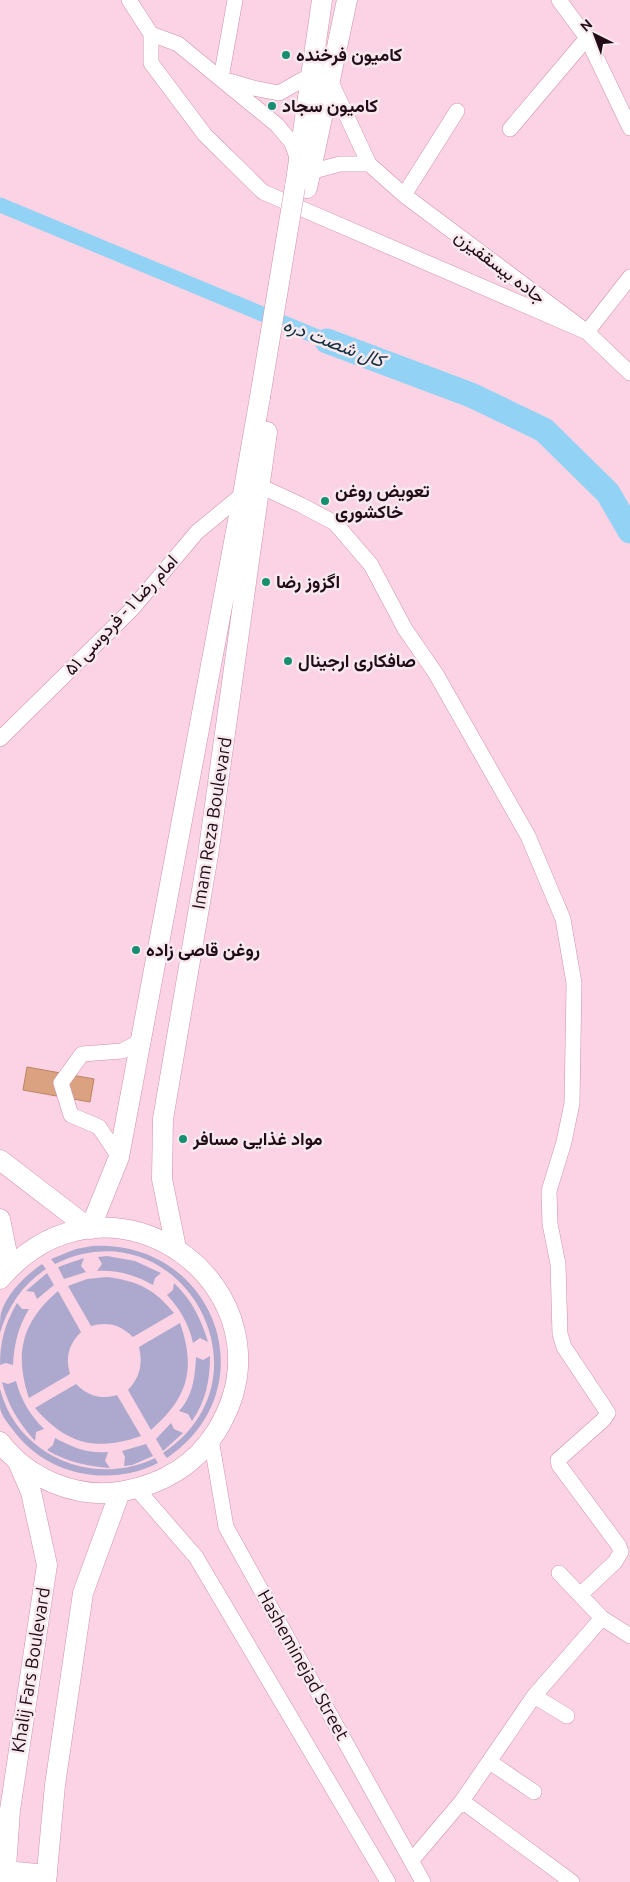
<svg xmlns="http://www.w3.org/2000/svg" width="630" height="1882" font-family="Ubuntu,Vazirmatn,sans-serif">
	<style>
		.green { fill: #ada8cd }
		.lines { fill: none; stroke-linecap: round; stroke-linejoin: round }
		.canal { stroke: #92d3f5; stroke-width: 15 }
		.river { stroke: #92d3f5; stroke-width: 25 }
		.building { fill: #daa281; stroke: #bb8362 }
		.minor-casing { stroke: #cf91ad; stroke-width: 16 }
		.major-casing { stroke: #cf91ad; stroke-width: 21 }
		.minor { stroke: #fff; stroke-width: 15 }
		.major { stroke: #fff; stroke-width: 20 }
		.major-bridge-casing { stroke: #cf91ad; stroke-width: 21; stroke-linecap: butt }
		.major-bridge { stroke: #fff; stroke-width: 20 }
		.poi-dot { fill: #168e72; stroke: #f7e9ee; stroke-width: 2 }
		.labels { text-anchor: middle; stroke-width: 5; stroke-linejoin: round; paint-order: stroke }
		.poi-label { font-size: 18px; font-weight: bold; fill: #210b16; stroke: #f7e9ee; text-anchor: start }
		.street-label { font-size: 18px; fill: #210b16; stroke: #f7e9ee }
		.water-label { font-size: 19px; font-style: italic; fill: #112f3e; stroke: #f7e9ee }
	</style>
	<rect width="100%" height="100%" fill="#fbd3e4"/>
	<!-- green -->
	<path class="green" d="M92,1246C216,1240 269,1389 167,1458L163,1453C279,1376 178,1203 55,1264L51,1259L76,1249Z
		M107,1256L135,1261L161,1273L155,1278L153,1285C135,1275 118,1270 97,1271L102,1264L98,1257Z
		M84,1258L81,1266L86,1272L64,1279L58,1267Z
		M42,1264L46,1269C23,1284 8,1306 0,1333C0,1326 0,1318 1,1313C7,1293 26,1275 42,1264Z
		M47,1273L54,1285L37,1299L34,1292L26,1291Z
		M107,1277C138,1281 154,1289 174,1313L133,1337C121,1325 108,1321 91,1326L68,1286L87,1279Z
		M174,1283C192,1300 201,1319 208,1342L200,1338L193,1343C189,1324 180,1309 167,1295L173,1290Z
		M58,1291L81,1332C69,1344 65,1357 70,1374L29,1398C14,1353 22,1322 58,1291Z
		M17,1303L22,1309H29C18,1327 14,1345 13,1365L6,1363L0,1365C0,1342 5,1323 17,1303Z
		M180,1323C196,1369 188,1398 151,1430L128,1390C140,1377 143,1364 139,1347Z
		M210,1356C210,1380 206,1401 192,1421L188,1414L179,1411C193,1396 195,1377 196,1357L203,1360Z
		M16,1381C21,1400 30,1415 44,1429L36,1432L35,1441C19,1423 8,1406 2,1382L8,1384Z
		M76,1384C88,1396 101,1400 117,1395L141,1436C96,1452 66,1444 35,1408Z
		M0,1389C17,1456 94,1488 155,1458L158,1463C111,1487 50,1476 17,1435C11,1427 2,1418 0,1408C0,1403 0,1395 0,1389Z
		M171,1423L174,1429L183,1433L163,1451L156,1439Z
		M55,1438C72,1447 88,1454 108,1452L105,1461L110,1468C86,1466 67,1462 47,1450L53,1445Z
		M146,1444L153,1456L132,1465L124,1466L125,1457L122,1451Z"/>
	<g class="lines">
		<!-- canal -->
		<path class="canal" d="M0,205L327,341"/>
		<!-- river -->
		<path class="river" d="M327,341L471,395L544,430L608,493L630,531"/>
	</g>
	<!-- building -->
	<path class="building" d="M27,1067L94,1079L90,1102L23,1090Z"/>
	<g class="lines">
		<!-- minor casing -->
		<g class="minor-casing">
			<path id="minor" d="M129,0L151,34L178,44L277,125L292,143L298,160
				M559,0L587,38L630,128
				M151,34V63L205,135L263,192L587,332L630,277
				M221,78L235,0
				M330,80L369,164L404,195L587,332L630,373
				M229,81L253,88L279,93L311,75
				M510,129L587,38
				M310,172L340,164H369
				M404,195L457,111
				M260,486L301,505L335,523L371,565L405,629L436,674L528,836L563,919L574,983L572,1103L564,1142L549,1191L550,1224L558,1264L560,1334L564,1347L608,1413L603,1420L558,1460L559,1465L619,1546L621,1552L615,1562L580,1595
				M0,739L132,609L197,532L243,494
				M119,1157L99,1127L71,1115L61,1083L82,1054L122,1051L141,1041
				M211,1439L226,1527L423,1882
				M137,1489L196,1557L388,1882
				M559,1573L602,1618L630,1636
				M534,1696L567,1716
				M490,1762L534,1792
				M462,1801L572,1882
				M412,1860L462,1801L534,1696L602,1618"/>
		</g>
		<!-- major casing -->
		<g class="major-casing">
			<path id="major" d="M296,181L322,0
				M307,188L347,0
				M0,1160L90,1229L119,1157L243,494L260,397
				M0,1219L10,1268
				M176,1248L162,1179L163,1119L208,855L267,432
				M0,1279C112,1148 303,1292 216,1432C195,1465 162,1484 124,1491C78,1500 28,1479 0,1442
				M5,1871L47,1875
				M5,1882L10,1810L47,1565L31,1492L18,1462
				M46,1882L55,1785L83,1593L120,1492"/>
		</g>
		<!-- minor -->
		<use href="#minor" class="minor"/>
		<!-- major -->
		<use href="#major" class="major"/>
		<!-- major-bridge casing -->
		<g class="major-bridge-casing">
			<path id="major-bridge" d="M260,397L295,187"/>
		</g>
		<!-- major-bridge -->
		<use href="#major-bridge" class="major-bridge"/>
	</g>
	<!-- markers -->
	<g class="poi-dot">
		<circle cx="286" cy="55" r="5"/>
		<circle cx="272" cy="106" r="5"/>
		<circle cx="325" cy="501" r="5"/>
		<circle cx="266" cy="582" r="5"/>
		<circle cx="288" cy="661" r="5"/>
		<circle cx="136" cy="950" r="5"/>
		<circle cx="183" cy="1139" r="5"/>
	</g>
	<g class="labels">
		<!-- poi labels -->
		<g class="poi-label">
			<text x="296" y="61">کامیون فرخنده</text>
			<text x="282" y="112">کامیون سجاد</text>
			<text x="335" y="497">تعویض روغن<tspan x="335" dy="21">خاکشوری</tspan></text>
			<text x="276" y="588">اگزوز رضا</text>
			<text x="298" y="667">صافکاری ارجینال</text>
			<text x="146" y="956">روغن قاصی زاده</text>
			<text x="193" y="1145">مواد غذایی مسافر</text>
		</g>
		<!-- street labels -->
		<g class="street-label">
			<text transform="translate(500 267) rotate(37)" y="6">جاده بیسقفیزن</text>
			<text transform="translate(121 615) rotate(-47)" y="6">امام رضا ۱ - فردوسی ۵۱</text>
			<text transform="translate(212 823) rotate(-81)" y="6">Imam Reza Boulevard</text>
			<text transform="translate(303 1665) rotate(61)" y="6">Hasheminejad Street</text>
			<text transform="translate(31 1670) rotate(-81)" y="6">Khalij Fars Boulevard</text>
		</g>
		<!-- water labels -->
		<g class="water-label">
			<text transform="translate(334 342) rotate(21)" y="7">کال شصت دره</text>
		</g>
	</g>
	<!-- north arrow -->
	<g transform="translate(595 35) rotate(318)" stroke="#f7e9ee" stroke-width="4" paint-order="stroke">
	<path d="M0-4L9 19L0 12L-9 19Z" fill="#210b16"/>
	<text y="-8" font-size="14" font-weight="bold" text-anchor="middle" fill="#210b16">N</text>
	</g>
</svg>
